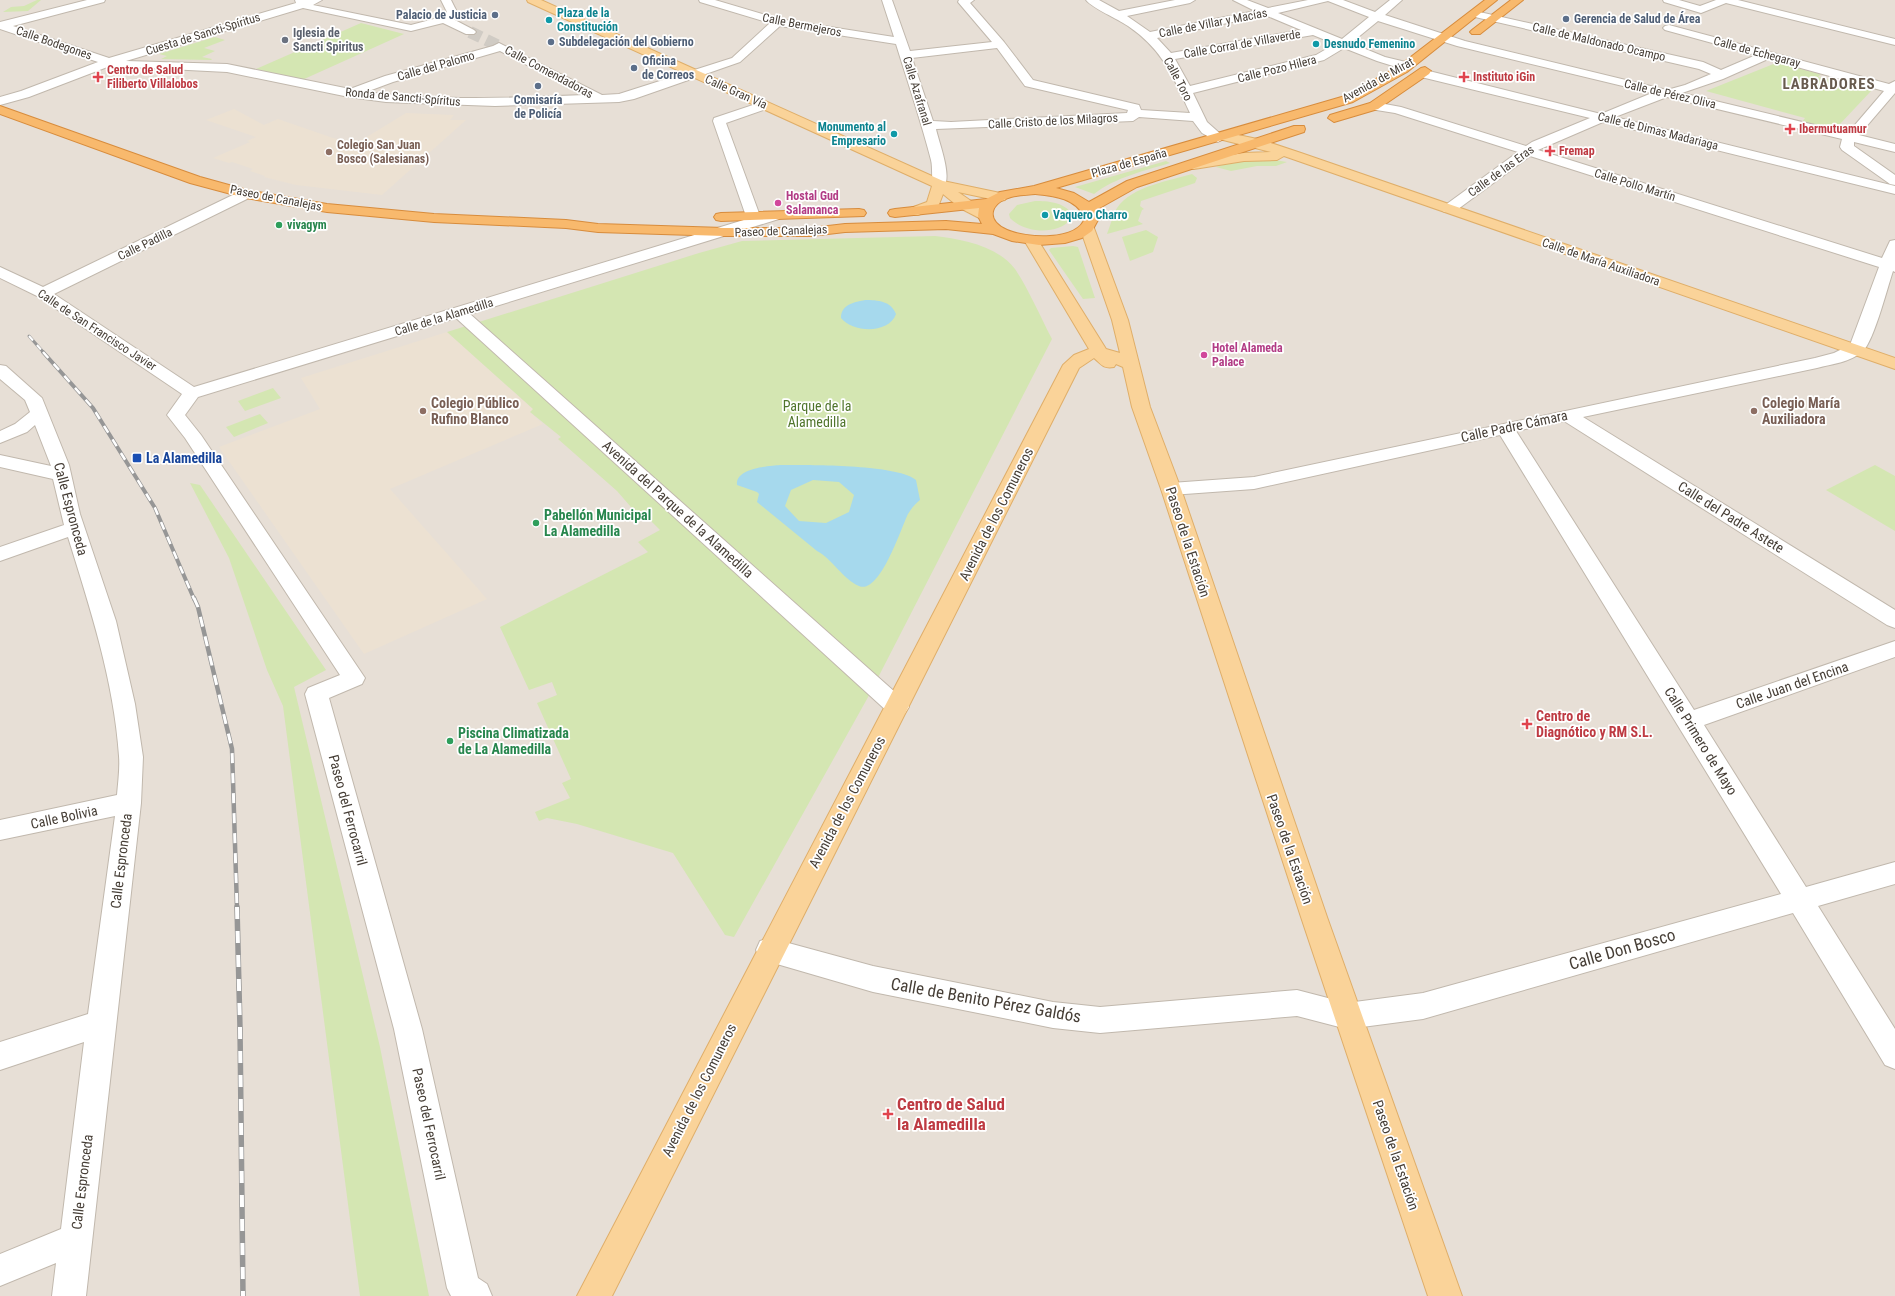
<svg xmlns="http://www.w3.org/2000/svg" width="1895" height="1296" font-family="'Roboto Condensed',sans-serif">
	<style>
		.residential { fill: #e7dfd6 }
		.education { fill: #ece1d2 }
		.green { fill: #d4e6b2 }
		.water { fill: #a6d9ed; fill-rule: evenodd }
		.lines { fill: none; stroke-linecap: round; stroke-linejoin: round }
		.minor-tunnel { stroke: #d0cbc4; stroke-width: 12; stroke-dasharray: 12 6; stroke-linecap: butt }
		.minor-casing { stroke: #c1b8ad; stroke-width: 2 }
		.major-casing { stroke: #dfae69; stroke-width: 2 }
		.highway-casing { stroke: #d78c3d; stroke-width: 2 }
		.minor { fill: #fff; fill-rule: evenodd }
		.major { fill: #fad399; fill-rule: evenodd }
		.highway { fill: #f8b96d; fill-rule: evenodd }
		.rail-far3-casing { stroke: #969696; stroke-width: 3 }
		.rail-far2-casing { stroke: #969696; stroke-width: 4 }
		.rail-far1-casing { stroke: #969696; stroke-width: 4.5 }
		.rail-casing { stroke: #969696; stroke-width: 5.5 }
		.rail-far3 { stroke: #fff; stroke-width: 2; stroke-dasharray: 6; stroke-linecap: butt }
		.rail-far2 { stroke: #fff; stroke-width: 2.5; stroke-dasharray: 8; stroke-linecap: butt }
		.rail-far1 { stroke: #fff; stroke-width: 3; stroke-dasharray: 10; stroke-linecap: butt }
		.rail { stroke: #fff; stroke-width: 4; stroke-dasharray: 12; stroke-linecap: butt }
		.service-dot { fill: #5c6f8a; stroke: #fff; stroke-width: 1.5 }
		.culture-dot { fill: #0f9aa8; stroke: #fff; stroke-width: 1.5 }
		.worship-dot { fill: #6b7280; stroke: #fff; stroke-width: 1.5 }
		.health-dot { fill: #e0444e; stroke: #fff; stroke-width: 1.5 }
		.education-dot { fill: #8d6e63; stroke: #fff; stroke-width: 1.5 }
		.hotel-dot { fill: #d1479c; stroke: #fff; stroke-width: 1.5 }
		.leisure-dot { fill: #2e9e5b; stroke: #fff; stroke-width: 1.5 }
		.transit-dot { fill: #1a4fb4; stroke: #fff; stroke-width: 1.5 }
		.labels { text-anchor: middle; stroke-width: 3.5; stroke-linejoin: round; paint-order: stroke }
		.far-culture-label { font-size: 12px; font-weight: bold; fill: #0d838f; stroke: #fff; text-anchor: start }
		.far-service-label { font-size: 12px; font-weight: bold; fill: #4e5e75; stroke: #fff; text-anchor: start }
		.far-street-label { font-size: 12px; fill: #463e36; stroke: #fff }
		.far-worship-label { font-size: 12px; font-weight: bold; fill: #5b616d; stroke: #fff; text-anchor: start }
		.far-health-label { font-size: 12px; font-weight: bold; fill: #be3a42; stroke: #fff; text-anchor: start }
		.far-education-label { font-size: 12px; font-weight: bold; fill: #785e54; stroke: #fff; text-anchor: start }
		.far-hotel-label { font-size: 12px; font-weight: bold; fill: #b23c85; stroke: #fff; text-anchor: start }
		.far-leisure-label { font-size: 12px; font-weight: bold; fill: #27864d; stroke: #fff; text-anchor: start }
		.education-label { font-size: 14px; font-weight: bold; fill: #785e54; stroke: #fff; text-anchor: start }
		.park-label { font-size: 14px; fill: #50752c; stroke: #fff }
		.street-label { font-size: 14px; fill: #463e36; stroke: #fff }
		.transit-label { font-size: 14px; font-weight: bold; fill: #164399; stroke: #fff; text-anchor: start }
		.leisure-label { font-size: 14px; font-weight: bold; fill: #27864d; stroke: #fff; text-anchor: start }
		.health-label { font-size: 14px; font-weight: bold; fill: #be3a42; stroke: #fff; text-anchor: start }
		.far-district-label { font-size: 15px; font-weight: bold; letter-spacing: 1px; fill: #685b4e; stroke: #fff }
		.near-street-label { font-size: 17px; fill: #463e36; stroke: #fff }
		.near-health-label { font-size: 17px; font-weight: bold; fill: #be3a42; stroke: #fff; text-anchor: start }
	</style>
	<rect width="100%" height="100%" fill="#f3eee7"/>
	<!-- residential -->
	<path class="residential" d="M0,0H1895V1296H0Z"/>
	<!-- education -->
	<path class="education" d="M234,109L264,125L278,119L333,138L357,143L406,113L454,115L450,120H466L382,195L296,185L264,177L265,176L250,171L253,169L232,162L229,163L213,158L250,142L247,141L256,137L206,120Z
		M447,332L534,410L530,412L543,424L390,489L487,599L364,654L219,447L320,409L301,378Z"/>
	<!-- green -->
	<path class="green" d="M37,0H41L28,11L3,12L11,7L24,6Z
		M361,23L404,34L302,80L256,69Z
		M215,37L225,40L204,48L215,51L202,57L212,59L211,60L161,59L167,56L159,54Z
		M1776,63L1821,74L1818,77L1872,90L1840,124L1825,126L1802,122L1805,118L1706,91Z
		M1269,159L1287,162L1276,166H1257L1231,171L1216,167L1235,161Z
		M1166,161L1170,163C1144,171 1116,177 1094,194L1075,187Z
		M1192,174L1197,178L1195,183L1141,201L1140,206L1144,209L1142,210L1138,221L1143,224L1107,234C1109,229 1114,212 1117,208C1132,186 1169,181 1192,174Z
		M1035,201C1048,201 1064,202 1072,214L1071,219C1057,236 1024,233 1010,218L1009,214L1017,205Z
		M1146,230L1158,237L1153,252L1130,261L1122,237Z
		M935,236C961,239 998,246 1015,269C1028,288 1041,318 1052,339L867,699L734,937L725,935L673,853L577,824L547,818L539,821L535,812L570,798L562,783L571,779L537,703L557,695L552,682L529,690L500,627L648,552L638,542L660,530L642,512L637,514L617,491L558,439L561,437L530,412L533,409L447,332L699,253L742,241Z
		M1073,246L1078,247L1095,298L1083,299L1049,250L1051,248Z
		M273,388L281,398L245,411L238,401Z
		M260,414L268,423L234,437L226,427Z
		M1875,465L1895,476V531L1826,490Z
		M190,483L200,485L326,670L294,687L380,1047L429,1296H360L283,706L267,670L229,558Z"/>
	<!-- water -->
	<path class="water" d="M865,300C878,300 891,301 896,314C889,334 853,333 841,318C841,304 855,302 865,300Z
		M780,465C807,465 897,464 916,480L920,500C915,504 911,509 908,514C901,528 880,595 859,586C844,580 831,558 817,551L757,502L759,494L757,492L737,485C735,468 769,466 780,465ZM813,480L839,482L854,495L849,512L826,523L799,521L785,506L791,490Z"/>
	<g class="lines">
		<!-- minor-tunnel -->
		<path class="minor-tunnel" d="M470,32L499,46"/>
		<!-- minor casing -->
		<g class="minor-casing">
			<path id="minor" d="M87,0H105L104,2L13,26L109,58L296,3L295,0H322L313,5L411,25L445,16L447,12L441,0H451L457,12L453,19L474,30L476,32L474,34H466L443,23L411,31L303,8L126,61L227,64L350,89L385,76L493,46L499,43L602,95L619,94L732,58L770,23L700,2L699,0H715L779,19L894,37L882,0H892L910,51L992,42L958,2L959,0H974L970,3L1004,42L1033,80L1139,105L1141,110L1190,113C1173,76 1163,50 1128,26C1118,19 1092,8 1086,0H1099L1119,11L1175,0H1195L1190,3L1127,16L1150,32L1255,11L1233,0H1247L1268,8L1308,0H1343L1375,12L1390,0H1402L1385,15L1465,41L1667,90L1685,85L1711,74L1699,69L1475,17L1470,14L1475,11L1703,62L1721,70L1756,55L1665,30L1663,28L1665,26L1669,25L1889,84L1895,81V93L1859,135L1895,144V152L1854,142V146L1895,175V185L1890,184L1842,150L1840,147L1842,139L1667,97L1615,117L1895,186V194L1603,122L1538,150L1882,258L1890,241L1895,240V272L1893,271C1887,289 1874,340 1863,351C1851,362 1832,364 1817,368L1583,417L1895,610V628L1887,625L1564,421L1516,431L1694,710L1895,641V657L1704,725L1806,887L1895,862V884L1818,906L1895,1029V1069L1885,1065L1793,913L1423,1019L1347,1029L1297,1016L1100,1033L1053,1028L873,992L770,962L760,959L756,950L760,941L770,938L873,966L1053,1002L1100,1007L1297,990L1347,1003L1423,993L1781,894L1500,435L1254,489L1171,495L1164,493L1161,489L1164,485L1171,483L1254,477L1815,358L1834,353L1850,345L1879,267L1530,156L1454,212H1444L1442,209L1444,206L1518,152L1395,113L1370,109L1368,106L1374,102L1401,107L1526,146L1532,142L1590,118L1417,76L1415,73L1421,69L1601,114L1652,93L1457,46L1378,21L1351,43L1385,57L1410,63L1412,66L1410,69L1406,70L1377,61L1344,48L1324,60L1193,93L1207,122L1225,138L1218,142L1202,133L1193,121L1139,117L1133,121L936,129C939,143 952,175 944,187H934C931,182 933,167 931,160C921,121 908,83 896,44L780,26L740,62L634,99L619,102L495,106L386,102L349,97L227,72L110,66L29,97L0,105V97L21,91L98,62L0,29V22ZM1328,1L1369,17L1342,39L1278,13ZM1265,15L1301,30L1171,53L1157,38ZM1313,35L1335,44L1316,55L1190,86L1175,59ZM997,48L1025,86L1128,110L1127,113L951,122L933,121L912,58ZM500,51L585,95C512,98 438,101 366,92L393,82ZM1768,59L1884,91L1848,133L1682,93L1723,79Z
				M1663,0H1679L1700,6L1716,0H1738L1895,39V45L1726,3L1701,13L1664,2Z
				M765,101L771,105L769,108L726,123L760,216L774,212L779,213L781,216L779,219L470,314L905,701L909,707L905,713L897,716L889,713L456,318L198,397L185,415L201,435L365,678L362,684L329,698L422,1029L478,1278L487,1284L492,1296H451L447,1288L394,1029L305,694L308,688L340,675L185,438L167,415L182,394L37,296L0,278V267L43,287L241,191H251L253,194L251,197L54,294L194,387L747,219L713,121L714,118Z
				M0,365L6,366L42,398L69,465L80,514L116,621L135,704L143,757L141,803L86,1296H52L56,1263L0,1286V1254L61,1229L84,1042L0,1070V1042L88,1014L115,816L0,840V820L117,795C118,783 120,769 119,756C114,681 90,608 68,537L0,561V547L64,525L53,479L0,467V455L51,466L35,425L27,432L0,443V431L15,424L30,412L25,400L0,379Z"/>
		</g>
		<!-- major casing -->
		<g class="major-casing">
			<path id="major" d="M527,0H541L943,181L1005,194L1007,197L1005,200L1000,201L958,192L990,214L992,217L990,220L985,221L960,208L943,194L938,207L918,215H908L906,212L908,209L927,202L932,186L528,2Z
				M1224,132L1262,140L1301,153L1895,358V369L1284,156L1277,160L1244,161L1194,169L1189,168L1187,165L1189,162L1194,161L1244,153L1271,152L1219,139L1217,136Z
				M1087,224L1092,225L1094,228L1128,320L1150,407L1181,489L1327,917L1462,1296H1428L1301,917L1161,489L1132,407L1123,367L1116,364L1114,367C1103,369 1101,364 1094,358L1079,368L612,1296H577L1063,365L1074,355L1089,349L1024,240L1026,237H1036L1106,349L1120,353L1112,320L1080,228L1082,225Z"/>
		</g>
		<!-- highway casing -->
		<g class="highway-casing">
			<path id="highway" d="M1485,0H1497L1407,72L1353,102L1056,188L1074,193L1089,202L1127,181L1294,126H1304L1305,129L1304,132L1137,187L1096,210L1099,218L1092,231L1082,238L1065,243L1039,245L1012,241L993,234L946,229L845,232L811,236H724L598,232L566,228L434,222L327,212L246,198L190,183L0,114V106L200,177L247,190L327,204L434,214L566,220L598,224L724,228H811L845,224L946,221L982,224L978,216L979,208L895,217L890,216L888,213L890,210L895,209L986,199L1000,192L1034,186L1345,96L1399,66ZM1035,194C1055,196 1076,198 1085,218C1077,242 1025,238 1007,230C985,220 990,203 1011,197C1018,195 1027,195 1035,194Z
				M1511,0H1523L1480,34H1472L1470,32L1472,30Z
				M1425,67L1431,71L1429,74L1378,109L1334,122L1328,118L1330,115L1370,103L1421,68Z
				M859,209L864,210L866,213L864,216L721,221L716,220L714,217L716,214L721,213Z"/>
		</g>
		<!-- minor -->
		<use href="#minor" class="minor"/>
		<!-- major -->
		<use href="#major" class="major"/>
		<!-- highway -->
		<use href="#highway" class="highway"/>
		<!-- rail-far3 casing -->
		<g class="rail-far3-casing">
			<path id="rail-far3" d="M29,336L44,353"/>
		</g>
		<!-- rail-far2 casing -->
		<g class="rail-far2-casing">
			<path id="rail-far2" d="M43,352L93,408L155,508L194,599"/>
		</g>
		<!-- rail-far1 casing -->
		<g class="rail-far1-casing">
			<path id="rail-far1" d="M194,598L198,607L232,749L237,908"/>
		</g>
		<!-- rail casing -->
		<g class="rail-casing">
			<path id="rail" d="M237,907L240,1028L243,1296"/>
		</g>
		<!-- rail-far3 -->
		<use href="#rail-far3" class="rail-far3"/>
		<!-- rail-far2 -->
		<use href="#rail-far2" class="rail-far2"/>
		<!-- rail-far1 -->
		<use href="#rail-far1" class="rail-far1"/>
		<!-- rail -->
		<use href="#rail" class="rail"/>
	</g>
	<!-- markers -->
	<g class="service-dot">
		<circle cx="495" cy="15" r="4"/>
		<circle cx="1566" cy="19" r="4"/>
		<circle cx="551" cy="42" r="4"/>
		<circle cx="634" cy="68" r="4"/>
		<circle cx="538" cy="86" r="4"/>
	</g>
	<g class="culture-dot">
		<circle cx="549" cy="20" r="4"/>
		<circle cx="1316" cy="44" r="4"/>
		<circle cx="894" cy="134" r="4"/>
		<circle cx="1045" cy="215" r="4"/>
	</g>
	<circle class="worship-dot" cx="285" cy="40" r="4"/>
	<g class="health-dot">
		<path d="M96 71h4v4h4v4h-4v4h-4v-4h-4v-4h4z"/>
		<path d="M1462 71h4v4h4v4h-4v4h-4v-4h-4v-4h4z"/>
		<path d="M1788 123h4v4h4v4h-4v4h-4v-4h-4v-4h4z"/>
		<path d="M1548 145h4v4h4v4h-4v4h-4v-4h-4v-4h4z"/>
		<path d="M1525 718h4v4h4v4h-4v4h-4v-4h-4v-4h4z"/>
		<path d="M886 1108h4v4h4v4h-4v4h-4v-4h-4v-4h4z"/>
	</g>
	<g class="education-dot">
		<circle cx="329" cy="152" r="4"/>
		<circle cx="423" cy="411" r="4"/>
		<circle cx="1754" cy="411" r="4"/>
	</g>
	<g class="hotel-dot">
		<circle cx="778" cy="203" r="4"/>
		<circle cx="1204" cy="355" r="4"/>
	</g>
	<g class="leisure-dot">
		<circle cx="279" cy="225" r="4"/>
		<circle cx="536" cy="523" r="4"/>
		<circle cx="450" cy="741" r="4"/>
	</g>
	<rect class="transit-dot" x="132" y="453" width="10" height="10" rx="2"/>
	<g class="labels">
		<!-- far-culture labels -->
		<g class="far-culture-label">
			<text x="557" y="17">Plaza de la<tspan x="557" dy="14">Constitución</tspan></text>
			<text x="1324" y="48">Desnudo Femenino</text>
			<text x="886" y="131" text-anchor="end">Monumento al<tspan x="886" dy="14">Empresario</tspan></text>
			<text x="1053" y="219">Vaquero Charro</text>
		</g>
		<!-- far-service labels -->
		<g class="far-service-label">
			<text x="487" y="19" text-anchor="end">Palacio de Justicia</text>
			<text x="1574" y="23">Gerencia de Salud de Área</text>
			<text x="559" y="46">Subdelegación del Gobierno</text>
			<text x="642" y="65">Oficina<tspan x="642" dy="14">de Correos</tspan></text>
			<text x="538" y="104" text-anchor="middle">Comisaría<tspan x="538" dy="14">de Policía</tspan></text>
		</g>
		<!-- far-street labels -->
		<g class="far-street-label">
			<text transform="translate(1213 23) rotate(-11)" y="4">Calle de Villar y Macías</text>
			<text transform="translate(802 25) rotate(11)" y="4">Calle Bermejeros</text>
			<text transform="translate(203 34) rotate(-17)" y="4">Cuesta de Sancti-Spíritus</text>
			<text transform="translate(1599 42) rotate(13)" y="4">Calle de Maldonado Ocampo</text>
			<text transform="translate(54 43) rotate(19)" y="4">Calle Bodegones</text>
			<text transform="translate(1242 44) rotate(-10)" y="4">Calle Corral de Villaverde</text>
			<text transform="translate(1757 52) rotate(15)" y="4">Calle de Echegaray</text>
			<text transform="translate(436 66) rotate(-16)" y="4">Calle del Palomo</text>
			<text transform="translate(1277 69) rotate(-14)" y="4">Calle Pozo Hilera</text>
			<text transform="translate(549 72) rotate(28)" y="4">Calle Comendadoras</text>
			<text transform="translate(1178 79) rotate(62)" y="4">Calle Toro</text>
			<text transform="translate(1378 80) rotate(-29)" y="4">Avenida de Mirat</text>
			<text transform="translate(917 91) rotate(73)" y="4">Calle Azafranal</text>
			<text transform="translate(736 92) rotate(24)" y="4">Calle Gran Vía</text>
			<text transform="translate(1670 94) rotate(13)" y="4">Calle de Pérez Oliva</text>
			<text transform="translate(403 97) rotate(5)" y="4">Ronda de Sancti-Spíritus</text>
			<text transform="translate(1053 121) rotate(-3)" y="4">Calle Cristo de los Milagros</text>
			<text transform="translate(1658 131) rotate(14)" y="4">Calle de Dimas Madariaga</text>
			<text transform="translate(1129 163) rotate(-16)" y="4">Plaza de España</text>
			<text transform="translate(1501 171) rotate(-36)" y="4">Calle de las Eras</text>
			<text transform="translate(1635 185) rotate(17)" y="4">Calle Pollo Martín</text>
			<text transform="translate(276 198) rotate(11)" y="4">Paseo de Canalejas</text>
			<text transform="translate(781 231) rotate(-2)" y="4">Paseo de Canalejas</text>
			<text transform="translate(145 244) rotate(-26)" y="4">Calle Padilla</text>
			<text transform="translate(1601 262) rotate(19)" y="4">Calle de María Auxiliadora</text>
			<text transform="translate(444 317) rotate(-17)" y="4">Calle de la Alamedilla</text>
			<text transform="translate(97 330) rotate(33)" y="4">Calle de San Francisco Javier</text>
		</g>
		<!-- far-worship labels -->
		<g class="far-worship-label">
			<text x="293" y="37">Iglesia de<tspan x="293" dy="14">Sancti Spiritus</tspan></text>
		</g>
		<!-- far-health labels -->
		<g class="far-health-label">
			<text x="107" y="74">Centro de Salud<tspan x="107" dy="14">Filiberto Villalobos</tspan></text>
			<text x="1473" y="81">Instituto iGin</text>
			<text x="1799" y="133">Ibermutuamur</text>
			<text x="1559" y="155">Fremap</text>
		</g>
		<!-- far-education labels -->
		<g class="far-education-label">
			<text x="337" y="149">Colegio San Juan<tspan x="337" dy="14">Bosco (Salesianas)</tspan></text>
		</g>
		<!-- far-hotel labels -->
		<g class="far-hotel-label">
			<text x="786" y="200">Hostal Gud<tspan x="786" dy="14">Salamanca</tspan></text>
			<text x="1212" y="352">Hotel Alameda<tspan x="1212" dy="14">Palace</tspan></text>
		</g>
		<!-- far-leisure labels -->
		<g class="far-leisure-label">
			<text x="287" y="229">vivagym</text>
		</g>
		<!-- education labels -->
		<g class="education-label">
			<text x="431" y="408">Colegio Público<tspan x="431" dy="16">Rufino Blanco</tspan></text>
			<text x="1762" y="408">Colegio María<tspan x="1762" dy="16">Auxiliadora</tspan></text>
		</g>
		<!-- park labels -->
		<g class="park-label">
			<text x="817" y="411">Parque de la<tspan x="817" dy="16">Alamedilla</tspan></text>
		</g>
		<!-- street labels -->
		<g class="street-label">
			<text transform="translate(1514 426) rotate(-12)" y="5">Calle Padre Cámara</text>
			<text transform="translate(71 509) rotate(75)" y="5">Calle Espronceda</text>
			<text transform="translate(678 509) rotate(42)" y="5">Avenida del Parque de la Alamedilla</text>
			<text transform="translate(996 514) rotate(-63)" y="5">Avenida de los Comuneros</text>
			<text transform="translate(1731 517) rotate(32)" y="5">Calle del Padre Astete</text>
			<text transform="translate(1188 542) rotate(72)" y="5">Paseo de la Estación</text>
			<text transform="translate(1792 685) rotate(-19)" y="5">Calle Juan del Encina</text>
			<text transform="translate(1701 741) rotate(58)" y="5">Calle Primero de Mayo</text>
			<text transform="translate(847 802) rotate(-62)" y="5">Avenida de los Comuneros</text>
			<text transform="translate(348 810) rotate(75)" y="5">Paseo del Ferrocarril</text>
			<text transform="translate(64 817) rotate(-12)" y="5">Calle Bolivia</text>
			<text transform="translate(1290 849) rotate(71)" y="5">Paseo de la Estación</text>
			<text transform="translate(121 861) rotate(-83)" y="5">Calle Espronceda</text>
			<text transform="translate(699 1090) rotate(-63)" y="5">Avenida de los Comuneros</text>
			<text transform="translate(429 1124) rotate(78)" y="5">Paseo del Ferrocarril</text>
			<text transform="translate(1396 1155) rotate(71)" y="5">Paseo de la Estación</text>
			<text transform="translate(82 1182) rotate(-83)" y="5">Calle Espronceda</text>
		</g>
		<!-- transit labels -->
		<g class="transit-label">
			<text x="146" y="463">La Alamedilla</text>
		</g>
		<!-- leisure labels -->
		<g class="leisure-label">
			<text x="544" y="520">Pabellón Municipal<tspan x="544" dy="16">La Alamedilla</tspan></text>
			<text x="458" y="738">Piscina Climatizada<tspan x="458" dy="16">de La Alamedilla</tspan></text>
		</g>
		<!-- health labels -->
		<g class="health-label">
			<text x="1536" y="721">Centro de<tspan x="1536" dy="16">Diagnótico y RM S.L.</tspan></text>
		</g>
		<!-- far-district labels -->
		<g class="far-district-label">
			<text x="1829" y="89">LABRADORES</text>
		</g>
		<!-- near-street labels -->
		<g class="near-street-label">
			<text transform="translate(1622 949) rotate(-16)" y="6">Calle Don Bosco</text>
			<text transform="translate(986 1000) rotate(10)" y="6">Calle de Benito Pérez Galdós</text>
		</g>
		<!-- near-health labels -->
		<g class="near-health-label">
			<text x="897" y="1110">Centro de Salud<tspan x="897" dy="20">la Alamedilla</tspan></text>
		</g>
	</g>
</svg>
